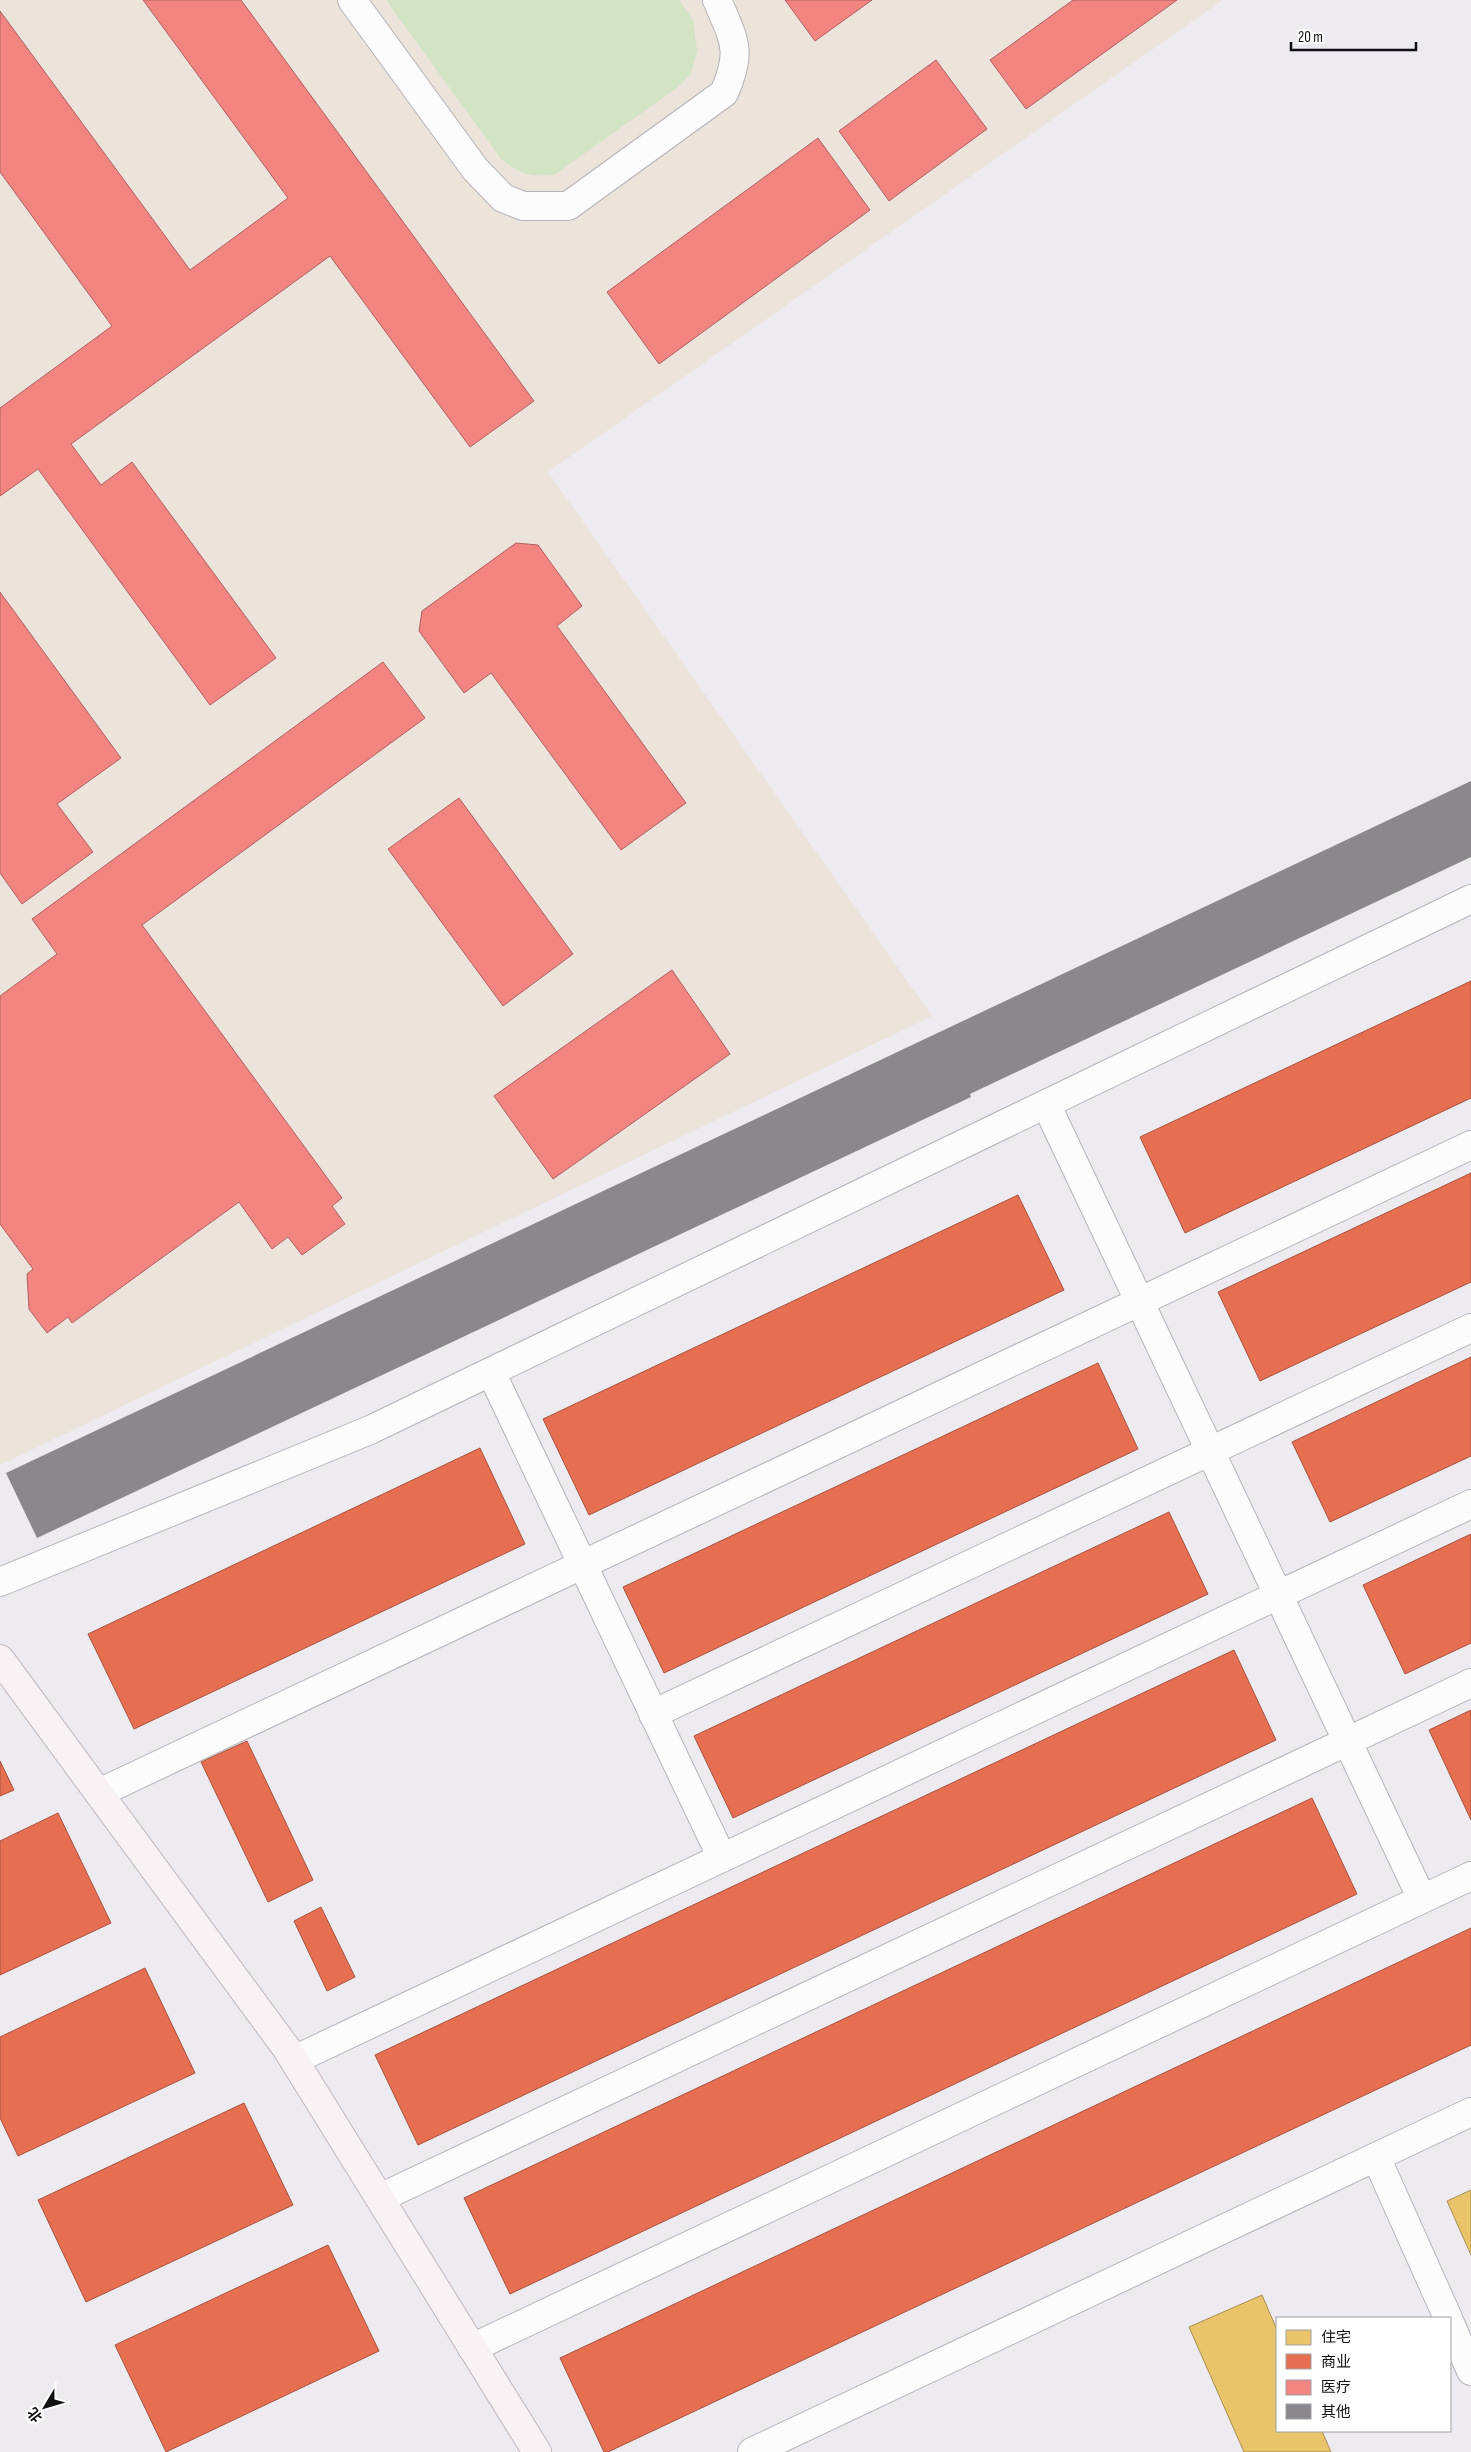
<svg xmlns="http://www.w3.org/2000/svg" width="1471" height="2452" font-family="'Sofia Sans Condensed','Noto Sans SC',sans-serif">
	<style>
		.medical { fill: #ece3db }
		.green { fill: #d2e4c3 }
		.homes { fill: #e9c46a; stroke: #a88e50 }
		.shops { fill: #e76f51; stroke: #a7523f }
		.health { fill: #f28482; stroke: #af6161 }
		.building { fill: #8a888c }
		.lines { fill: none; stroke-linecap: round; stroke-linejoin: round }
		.minor-casing { stroke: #b5b3b8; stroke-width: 30 }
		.major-casing { stroke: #c1b7bc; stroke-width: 30 }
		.minor { stroke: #fcfcfd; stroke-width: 28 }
		.major { stroke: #f8f2f4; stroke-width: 28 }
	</style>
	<rect width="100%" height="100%" fill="#edeaf0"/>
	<!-- medical -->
	<path class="medical" d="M0,0H1223L548,472L932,1016L0,1465Z"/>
	<!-- green -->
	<path class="green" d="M386,0H679L693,20L697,51L691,74L678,87L554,175C528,176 522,175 501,159Z"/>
	<!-- homes -->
	<path class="homes" d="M1471,2190V2255L1447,2201Z
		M1262,2295L1277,2330V2431H1322L1331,2452H1244L1189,2327Z"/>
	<!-- shops -->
	<path class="shops" d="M1471,981V1098L1185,1233L1140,1137Z
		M1471,1173V1282L1260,1381L1218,1292Z
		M1018,1195L1064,1290L589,1515L543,1419Z
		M1471,1357V1456L1330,1522L1292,1442Z
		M1098,1363L1138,1449L664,1673L623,1587Z
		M480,1448L525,1544L134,1729L88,1634Z
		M1169,1512L1208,1594L733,1818L694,1736Z
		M1471,1534V1643L1405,1674L1363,1585Z
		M1234,1650L1276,1740L418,2145L375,2055Z
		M1471,1710V1820L1429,1730Z
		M247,1741L313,1880L268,1902L201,1762Z
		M0,1761L14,1790L0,1796Z
		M1312,1798L1357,1894L510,2294L464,2198Z
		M58,1813L111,1923L0,1975V1841Z
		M321,1907L355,1977L327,1991L294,1921Z
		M1471,1928V2045L608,2452H604L560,2358Z
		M145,1968L195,2073L18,2156L0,2118V2037Z
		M244,2103L293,2205L86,2302L38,2200Z
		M328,2245L379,2351L166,2452L115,2345Z"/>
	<!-- health -->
	<path class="health" d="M143,0H241L534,401L470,447L330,256L71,444L101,485L132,462L276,658L210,705L38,469L0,496V408L112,326L0,172V11L190,270L288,198Z
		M785,0H872L815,41Z
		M1073,0H1177L1026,109L990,60Z
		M936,60L987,129L889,201L839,131Z
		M818,138L870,210L659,364L607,292Z
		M516,543L538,545L582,606L557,626L686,803L621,850L491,673L464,693L419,631L422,611Z
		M0,592L121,758L57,804L93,852L22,904L0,873Z
		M383,662L425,718L142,925L342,1198L332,1206L345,1224L302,1255L288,1237L272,1249L239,1202L72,1323L68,1317L47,1333L29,1309L27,1274L33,1269L0,1224V996L57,954L32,919Z
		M459,798L573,954L503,1006L388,849Z
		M672,970L730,1054L553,1179L494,1096Z"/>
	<!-- building -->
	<path class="building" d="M1471,781V857L970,1094L971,1097L37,1538L6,1473Z"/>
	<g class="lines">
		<!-- minor casing -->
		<g class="minor-casing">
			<path id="minor" d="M352,0L475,169L503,198L523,206H568L724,93C743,51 734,40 717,0
				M1046,1104L1422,1899
				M491,1372L722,1858
				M0,1582L370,1430L1471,899
				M653,1714L1471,1328
				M99,1793L1471,1145
				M294,2060L1471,1504
				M1376,2157L1448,2318
				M380,2198L1471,1683
				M1450,2323L1471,2371
				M472,2348L1471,1876
				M752,2452L1471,2112"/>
		</g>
		<!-- major casing -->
		<g class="major-casing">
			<path id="major" d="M0,1659L287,2049L537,2452"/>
		</g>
		<!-- minor -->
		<use href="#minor" class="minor"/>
		<!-- major -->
		<use href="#major" class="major"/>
	</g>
	<!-- legend -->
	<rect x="1276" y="2317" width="175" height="115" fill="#ffffff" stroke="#a09fa1"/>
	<rect x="1286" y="2330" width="25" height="15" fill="#e9c46a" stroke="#a09fa1"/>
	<text x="1321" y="2342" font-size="15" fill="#121015">住宅</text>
	<rect x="1286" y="2354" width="25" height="15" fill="#e76f51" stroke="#a09fa1"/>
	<text x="1321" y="2367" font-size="15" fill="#121015">商业</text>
	<rect x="1286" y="2380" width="25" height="15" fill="#f28482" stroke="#a09fa1"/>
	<text x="1321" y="2392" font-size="15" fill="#121015">医疗</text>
	<rect x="1286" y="2404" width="25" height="15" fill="#8a888c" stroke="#a09fa1"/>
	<text x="1321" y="2417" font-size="15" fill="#121015">其他</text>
	<!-- north arrow -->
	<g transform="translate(45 2407) rotate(232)" stroke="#ffffff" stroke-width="4" paint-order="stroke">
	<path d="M0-4L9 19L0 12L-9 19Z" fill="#121015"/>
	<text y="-8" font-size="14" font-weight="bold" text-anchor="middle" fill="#121015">北</text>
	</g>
	<!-- scale -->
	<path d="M1291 42v8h125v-8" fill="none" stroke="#121015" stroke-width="2.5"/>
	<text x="1298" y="42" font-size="15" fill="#121015" stroke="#ffffff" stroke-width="4" paint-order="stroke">20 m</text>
</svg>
